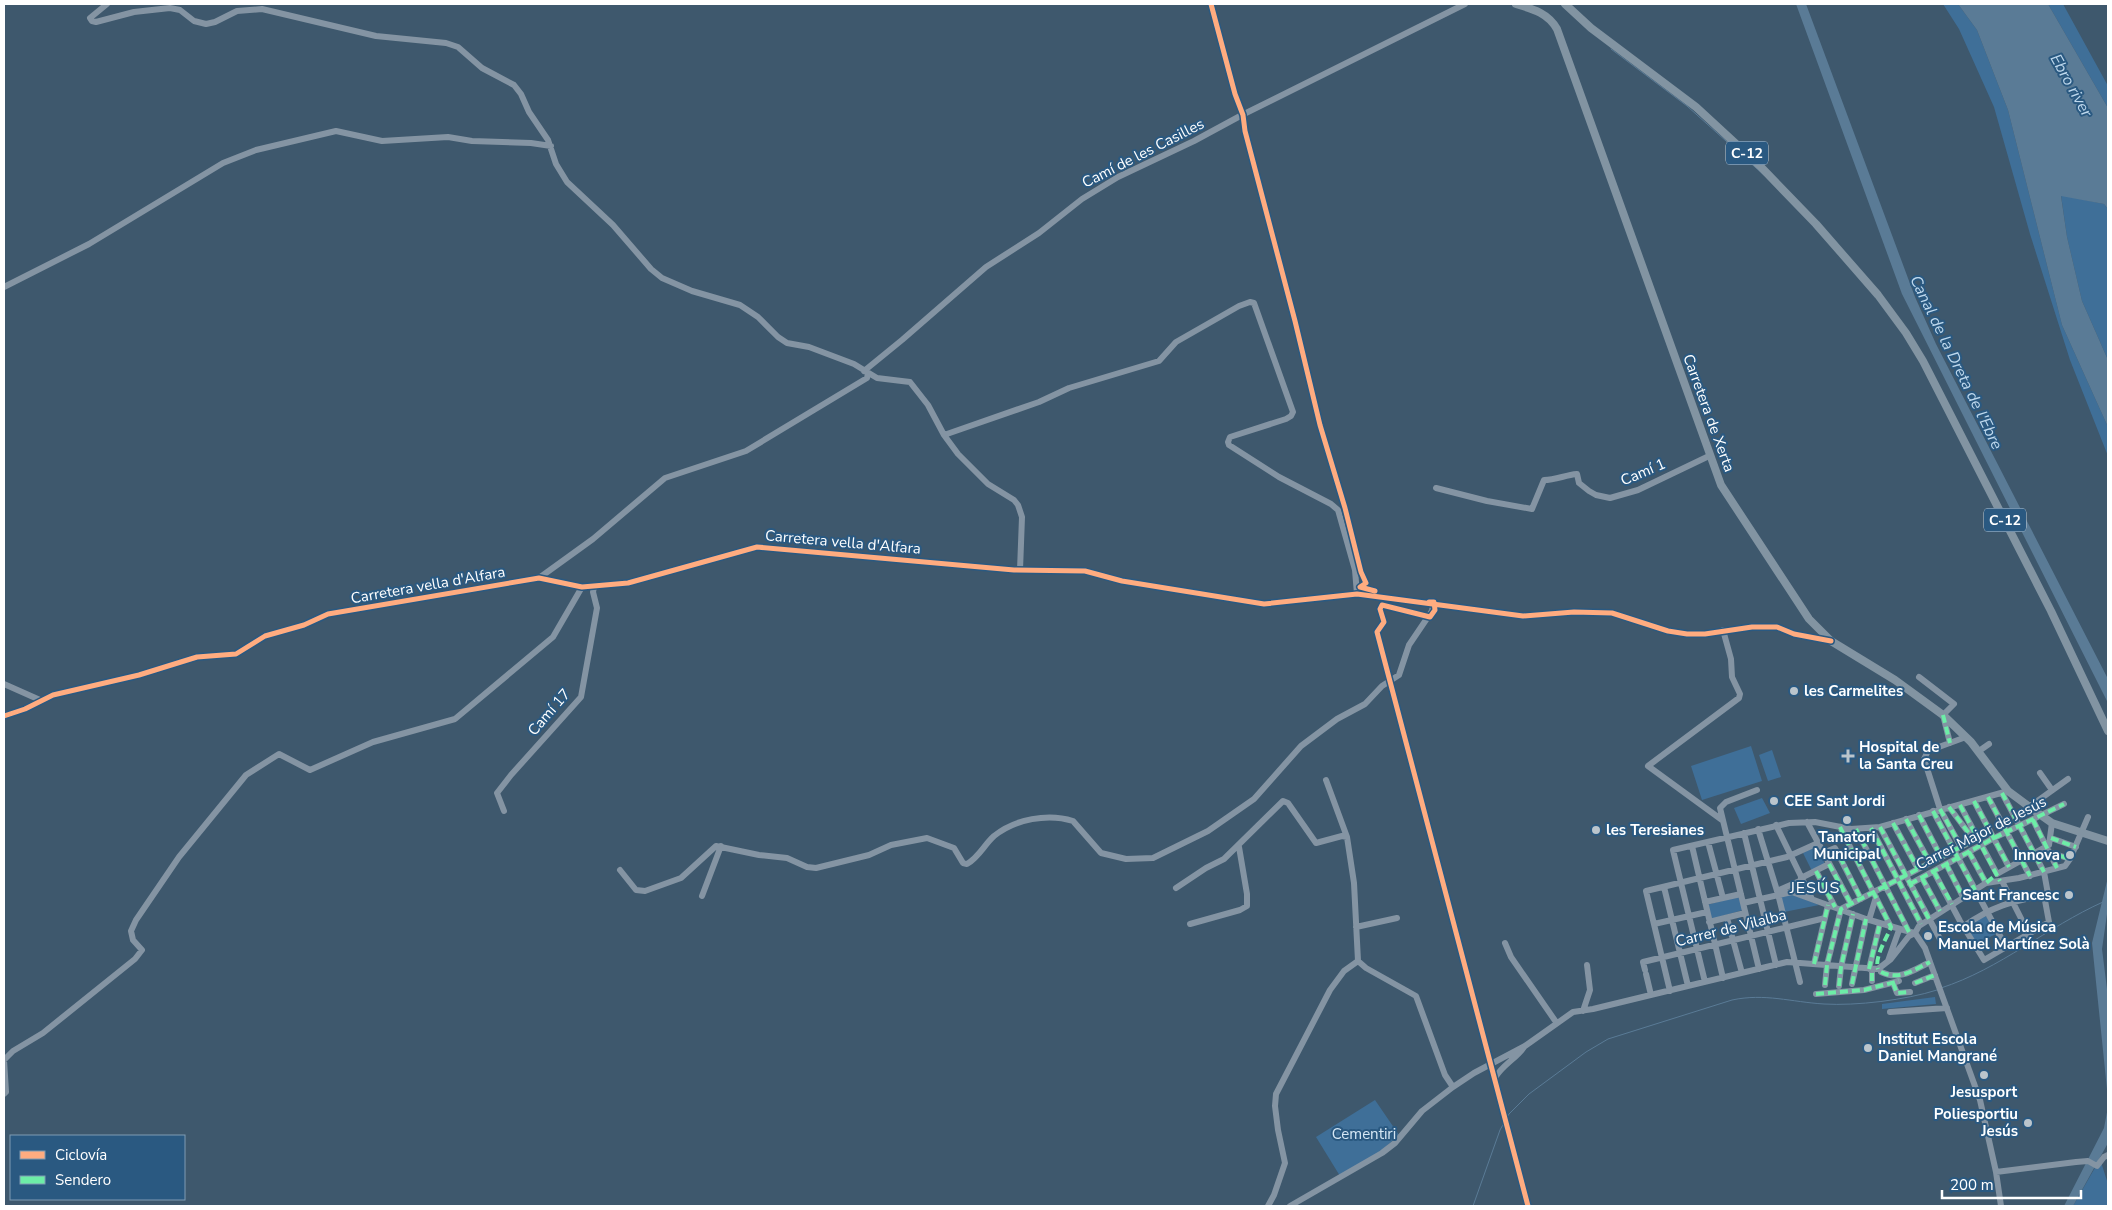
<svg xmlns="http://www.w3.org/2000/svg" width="2112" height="1210" font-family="'Nunito Sans',sans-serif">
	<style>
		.green { fill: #3f6f98 }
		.water { fill: #5a7b96 }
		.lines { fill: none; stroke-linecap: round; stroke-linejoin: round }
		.stream { stroke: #5a7b96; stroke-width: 1 }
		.minor { stroke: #8494a3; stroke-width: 6 }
		.major { stroke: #8294a2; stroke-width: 8 }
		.quiet { stroke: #6deda7; stroke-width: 4; stroke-dasharray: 8 4; stroke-linecap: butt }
		.cycleway-casing { stroke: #2a5981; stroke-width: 8 }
		.cycleway { stroke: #ffac80; stroke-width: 5 }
		.poi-dot { fill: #bbc5cc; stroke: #2a5981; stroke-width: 2 }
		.labels { text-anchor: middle; stroke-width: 4; stroke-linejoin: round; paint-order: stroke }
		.shield { fill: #2a5981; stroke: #bfcdd9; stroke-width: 1 }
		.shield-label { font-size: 14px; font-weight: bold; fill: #fff }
		.street-label { font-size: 15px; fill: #fff; stroke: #2a5981 }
		.poi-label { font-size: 15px; font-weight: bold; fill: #fff; stroke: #2a5981; text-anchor: start }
		.park-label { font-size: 15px; fill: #d5e7f5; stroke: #2a5981 }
		.water-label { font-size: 16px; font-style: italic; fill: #bed8ed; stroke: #2a5981 }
		.neighbourhood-label { font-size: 16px; letter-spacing: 1px; fill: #fff; stroke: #2a5981 }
	</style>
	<rect width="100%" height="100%" fill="#3e586d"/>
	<!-- green -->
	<path class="green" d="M1943,4H1958L1977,30L2008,110L2062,325L2108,427V456L2070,360L2030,234L1994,107L1959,29Z
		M2048,4H2063L2108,86V108Z
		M2061,195L2104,204L2108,209V360L2082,301L2067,237Z
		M1751,746L1762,781L1702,800L1691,766Z
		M1772,750L1781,777L1768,781L1759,755Z
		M1762,798L1770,813L1741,824L1734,808Z
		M1816,846L1825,864L1812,871L1803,853Z
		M1791,894L1819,905L1784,912L1780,896Z
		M1738,896L1743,910L1712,919L1707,905Z
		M1984,916L1987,917L1996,934L1976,944L1967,929L1969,925Z
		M1935,997L1936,1004L1882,1009V1004Z
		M1375,1100L1399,1135L1381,1151L1340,1176L1316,1137Z
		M2100,1159L2108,1184V1206H2073Z"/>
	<!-- water -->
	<path class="water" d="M1796,4H1806L1915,297L1936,344L2108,679V703L1902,294Z
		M1958,4H2048L2108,108V209L2104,204L2061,196L2067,237L2082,301L2108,360V427L2062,325L2008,110L1977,30Z
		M2108,877V907L2102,949L2108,997V1099L2092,943Z
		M2108,1107V1143L2073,1206H2064L2104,1128Z"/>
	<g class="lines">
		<!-- stream -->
		<path class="stream" d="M1611,49L1687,106L1765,176
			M1941,988C2000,969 2047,927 2103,902
			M1473,1206L1500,1130L1509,1114L1529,1094L1586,1052L1608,1039L1732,1000C1765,993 1791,1002 1824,1004C1856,1006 1906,1000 1937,990"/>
		<!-- minor -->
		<path class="minor" d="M107,4L90,18L92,21L96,22L134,12L170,8L180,10L194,21L206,24L215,22L237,11L262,9L376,36L446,43L458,47L482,68L514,85L521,94L529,112L548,140L556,164L567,182L613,225L651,269L662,278L692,291L740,305L758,317L778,337L787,343L809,347L854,364L877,378L910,382L928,405L944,435L958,454L988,484L1014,500L1018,505L1022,517L1020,570
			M4,287L89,244L223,163L256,150L336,131L382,141L448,137L472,141L531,143L551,146
			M864,371L902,340L986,267L1039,233L1082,199L1118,177L1194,141L1242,115L1465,4
			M944,435L1039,402L1069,388L1159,361L1176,342L1239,306L1250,302L1254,303L1293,412L1291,416L1286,419L1230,437L1228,442L1229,445L1279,477L1331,504L1338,510L1355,570L1357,594
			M1436,488L1487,501L1532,509L1544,480C1556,480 1565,475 1577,474L1579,483L1589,491L1596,495L1610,498L1638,490L1709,456
			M539,578L593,539L665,478L746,451L867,378L868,373
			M1919,677L1954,704L1943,715L1950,743
			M4,684L40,700
			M4,716L25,709L53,695L139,675L197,657L236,654L265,636L304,625L328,614L539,578L582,587L628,583L757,547L1014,570L1085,571L1122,581L1264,604L1357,594L1523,616L1574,612L1612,613L1668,631L1687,634H1705L1752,627H1777L1794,634L1831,641
			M1979,751L1989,744
			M2040,773L2052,790
			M1326,780L1347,837L1354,883L1358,961L1366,968L1416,996L1445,1075L1453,1087
			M1757,790L1726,802L1720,808L1759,969
			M1988,797L2030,876
			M1974,801L2009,867
			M1960,805L1997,874L2049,845L2052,823
			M1949,807L1974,840
			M2029,807L2068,779
			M504,811L497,793L511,775L581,697L597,608L593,592L594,587
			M1933,811L2006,947
			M1919,815L1941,857
			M1906,819L1930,863
			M1722,820L1648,766L1739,698L1740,694L1732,677L1731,659L1723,630
			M2033,820L2057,868
			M1807,822L1851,904
			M1893,823L1918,869
			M1776,825L1812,899
			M1840,827L1891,927
			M1880,827L1940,939
			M1871,828L1921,924
			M1758,829L1778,894L1800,982
			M1856,829L1909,932
			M1744,833L1776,965
			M2051,838L2076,847
			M1708,842L1723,898
			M1692,846L1723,978
			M1961,847L1940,809L1924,759L1928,751L1966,737
			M1969,852L1986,883
			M2049,852L2070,859
			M1823,853L1835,848L1861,899
			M1946,864L1963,897
			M620,870L636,890L645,891L681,878L716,846L759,855L787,858L807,867L816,868L869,855L891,845L927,838L954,848L963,863L967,864C979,857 984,845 994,836C1015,819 1048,813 1073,821L1101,853L1126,859L1153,858L1208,831L1254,799L1301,746L1337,719L1365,704L1382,686L1399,675L1409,645L1432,611L1433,605
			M1816,871L1835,907
			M1934,872L1960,921L1984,960L2049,922L2044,895L2048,894L2044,872L2002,793
			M1801,878L1829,864
			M1922,878L1940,911
			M2002,881L2029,934
			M1910,884L1994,838L2064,804
			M1664,887L1688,986
			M1176,888L1206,868L1224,859L1283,801L1288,803L1316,843L1342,836L1347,837
			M1777,891L1802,880
			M702,896L721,846
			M1705,902L1741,894
			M1743,903L1792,892L1866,919L1914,933
			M1727,918L1742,973
			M1869,920L1876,897
			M1709,922L1745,913
			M1190,924L1240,910L1247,906V894L1239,847
			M1654,924L1707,912
			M1964,926C1993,906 2010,902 2044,895
			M1356,927L1397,918
			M1915,933L1925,948L1930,962L1980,1100L1996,1172L2001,1206
			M1505,943L1511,957L1556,1022
			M1888,961L1899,930
			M1814,964L1828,905
			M1869,969L1880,923
			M1645,970L1643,962L1825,918
			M1881,972C1899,981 1914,970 1930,962
			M1646,974L1651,995
			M1872,981V970
			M1705,982L1673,850L1789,823L1815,822L1851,829L1880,827L2008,791
			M1893,983L1897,993L1910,992
			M1915,983L1935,975
			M1852,984L1866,919
			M1825,985L1827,965L1841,909L1978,838
			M1839,986L1841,967L1853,914
			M1670,991L1646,891L1787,857L1818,843
			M1816,994L1864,990L1899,981
			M1583,1011L1590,990L1587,965
			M1890,1012L1947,1008
			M4,1060L13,1051L43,1033L135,959L142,950L133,940L131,931L136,920L179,857L246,775L279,754L310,770L373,742L455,719L553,637L582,587
			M4,1060L6,1092L4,1094
			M1495,1078C1502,1065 1516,1059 1524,1047
			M1996,1172L2076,1162L2088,1161L2097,1166L2104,1157L2108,1155
			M1268,1206L1274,1195L1285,1163L1278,1130L1275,1106L1276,1094L1330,990L1344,971L1358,961
			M1290,1206L1382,1153L1395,1143L1422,1111L1453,1087L1474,1073L1525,1046L1573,1012L1593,1009L1787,962L1878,969L1891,959L1909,936L1915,933L1919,926L1986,883L2019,878L2065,866L2070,859L2088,817"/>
		<!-- major -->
		<path class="major" d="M1516,4C1533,9 1548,13 1557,29L1721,485L1809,619L1831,641L1895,680L1943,715L1971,742L2008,791L2035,811L2052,823L2108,841
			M1565,4L1591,28L1696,107L1760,166L1816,224L1878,295L1906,333L1923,361L2051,611L2108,731"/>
		<!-- quiet -->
		<path class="quiet" d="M1943,715L1950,743
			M2002,793L2044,872
			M1988,797L2030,876
			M1974,801L2009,867
			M1960,805L2000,881
			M1949,807L1974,840
			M1940,809L1961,847
			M1933,811L1975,890
			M1919,815L1941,857
			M1906,819L1930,863
			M2033,820L2057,868
			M1893,823L1918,869
			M1840,827L1891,927C1887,938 1874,957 1878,969
			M1880,827L1929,919
			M1871,828L1921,924
			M1856,829L1909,932
			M2051,838L2076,847
			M1969,852L1986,883L1997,874
			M2049,852L2070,859
			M1840,857L1861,899
			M1829,864L1851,904
			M1946,864L1963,897
			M1816,871L1835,907
			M1934,872L1952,904
			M1922,878L1940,911
			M1910,884L1994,838L2064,804
			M1814,964L1828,905
			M1869,969L1880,923
			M1881,972C1899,981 1914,970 1930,962
			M1872,981V970
			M1893,983L1897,993L1910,992
			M1915,983L1935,975
			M1852,984L1866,919
			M1825,985L1827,965L1841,909L1978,838
			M1839,986L1841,967L1853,914
			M1816,994L1864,990L1899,981"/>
		<!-- cycleway casing -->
		<g class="cycleway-casing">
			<path id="cycleway" d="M1211,4L1235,94L1243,115L1245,131L1295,321L1320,425L1345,508L1361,572L1366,583L1360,587L1375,591
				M1429,602H1434L1435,610L1430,617L1382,605L1380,609L1384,622L1377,632L1528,1206
				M4,716L25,709L53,695L139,675L197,657L236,654L265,636L304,625L328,614L539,578L582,587L628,583L757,547L1014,570L1085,571L1122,581L1264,604L1357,594L1523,616L1574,612L1612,613L1668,631L1687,634H1705L1752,627H1777L1794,634L1831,641"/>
		</g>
		<!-- cycleway -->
		<use href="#cycleway" class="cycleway"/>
	</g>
	<!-- markers -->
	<g class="poi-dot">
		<circle cx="1794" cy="691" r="5"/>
		<path d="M1845.5 748.5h5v5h5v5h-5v5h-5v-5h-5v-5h5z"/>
		<circle cx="1774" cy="801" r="5"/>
		<circle cx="1847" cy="820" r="5"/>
		<circle cx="1596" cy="830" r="5"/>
		<circle cx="2070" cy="855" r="5"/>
		<circle cx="2069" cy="895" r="5"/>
		<circle cx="1928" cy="936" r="5"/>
		<circle cx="1868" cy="1048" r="5"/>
		<circle cx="1984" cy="1075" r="5"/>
		<circle cx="2028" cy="1123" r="5"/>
	</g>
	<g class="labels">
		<!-- shield labels -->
		<g class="shield">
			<rect x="1726" y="141.5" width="42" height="23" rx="4"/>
			<rect x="1984" y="508.5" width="42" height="23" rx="4"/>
		</g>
		<g class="shield-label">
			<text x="1747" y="158">C-12</text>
			<text x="2005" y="525">C-12</text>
		</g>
		<!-- street labels -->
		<g class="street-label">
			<text transform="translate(1143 153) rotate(-27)" y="5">Camí de les Casilles</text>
			<text transform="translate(1709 413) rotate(70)" y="5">Carretera de Xerta</text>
			<text transform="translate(1643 472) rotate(-23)" y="5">Camí 1</text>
			<text transform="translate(843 542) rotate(5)" y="5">Carretera vella d'Alfara</text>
			<text transform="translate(428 585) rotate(-10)" y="5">Carretera vella d'Alfara</text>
			<text transform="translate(549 712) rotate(-49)" y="5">Camí 17</text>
			<text transform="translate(1981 833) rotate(-27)" y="5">Carrer Major de Jesús</text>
			<text transform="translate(1731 928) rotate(-14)" y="5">Carrer de Vilalba</text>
		</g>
		<!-- poi labels -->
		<g class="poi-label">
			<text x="1804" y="696">les Carmelites</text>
			<text x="1859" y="752">Hospital de<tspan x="1859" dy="17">la Santa Creu</tspan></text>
			<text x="1784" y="806">CEE Sant Jordi</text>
			<text x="1606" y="835">les Teresianes</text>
			<text x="1847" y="842" text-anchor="middle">Tanatori<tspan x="1847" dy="17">Municipal</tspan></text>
			<text x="2060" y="860" text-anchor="end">Innova</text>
			<text x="2059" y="900" text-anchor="end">Sant Francesc</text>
			<text x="1938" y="932">Escola de Música<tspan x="1938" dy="17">Manuel Martínez Solà</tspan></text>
			<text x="1878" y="1044">Institut Escola<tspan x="1878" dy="17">Daniel Mangrané</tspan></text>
			<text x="1984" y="1097" text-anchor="middle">Jesusport</text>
			<text x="2018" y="1119" text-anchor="end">Poliesportiu<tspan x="2018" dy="17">Jesús</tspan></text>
		</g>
		<!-- park labels -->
		<g class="park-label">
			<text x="1364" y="1139">Cementiri</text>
		</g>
		<!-- water labels -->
		<g class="water-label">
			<text transform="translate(2072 85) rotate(61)" y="6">Ebro river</text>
			<text transform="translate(1957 362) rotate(64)" y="6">Canal de la Dreta de l'Ebre</text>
		</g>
		<!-- neighbourhood labels -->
		<g class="neighbourhood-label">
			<text x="1815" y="893">JESÚS</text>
		</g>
	</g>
	<!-- border -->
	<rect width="2112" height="1210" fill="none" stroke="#ffffff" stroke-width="10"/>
	<!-- legend -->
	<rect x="10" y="1135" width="175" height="65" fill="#2a5981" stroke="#7f9bb3"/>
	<rect x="20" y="1151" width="25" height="8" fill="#ffac80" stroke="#7f9bb3"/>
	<text x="55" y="1160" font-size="15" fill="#ffffff">Ciclovía</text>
	<rect x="20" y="1176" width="25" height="8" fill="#6deda7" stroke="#7f9bb3"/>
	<text x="55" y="1185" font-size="15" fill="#ffffff">Sendero</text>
	<!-- scale -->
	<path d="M1942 1190v8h139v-8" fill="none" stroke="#ffffff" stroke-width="2.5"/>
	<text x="1950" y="1190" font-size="15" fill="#ffffff" stroke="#2a5981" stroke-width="4" paint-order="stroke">200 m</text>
</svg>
